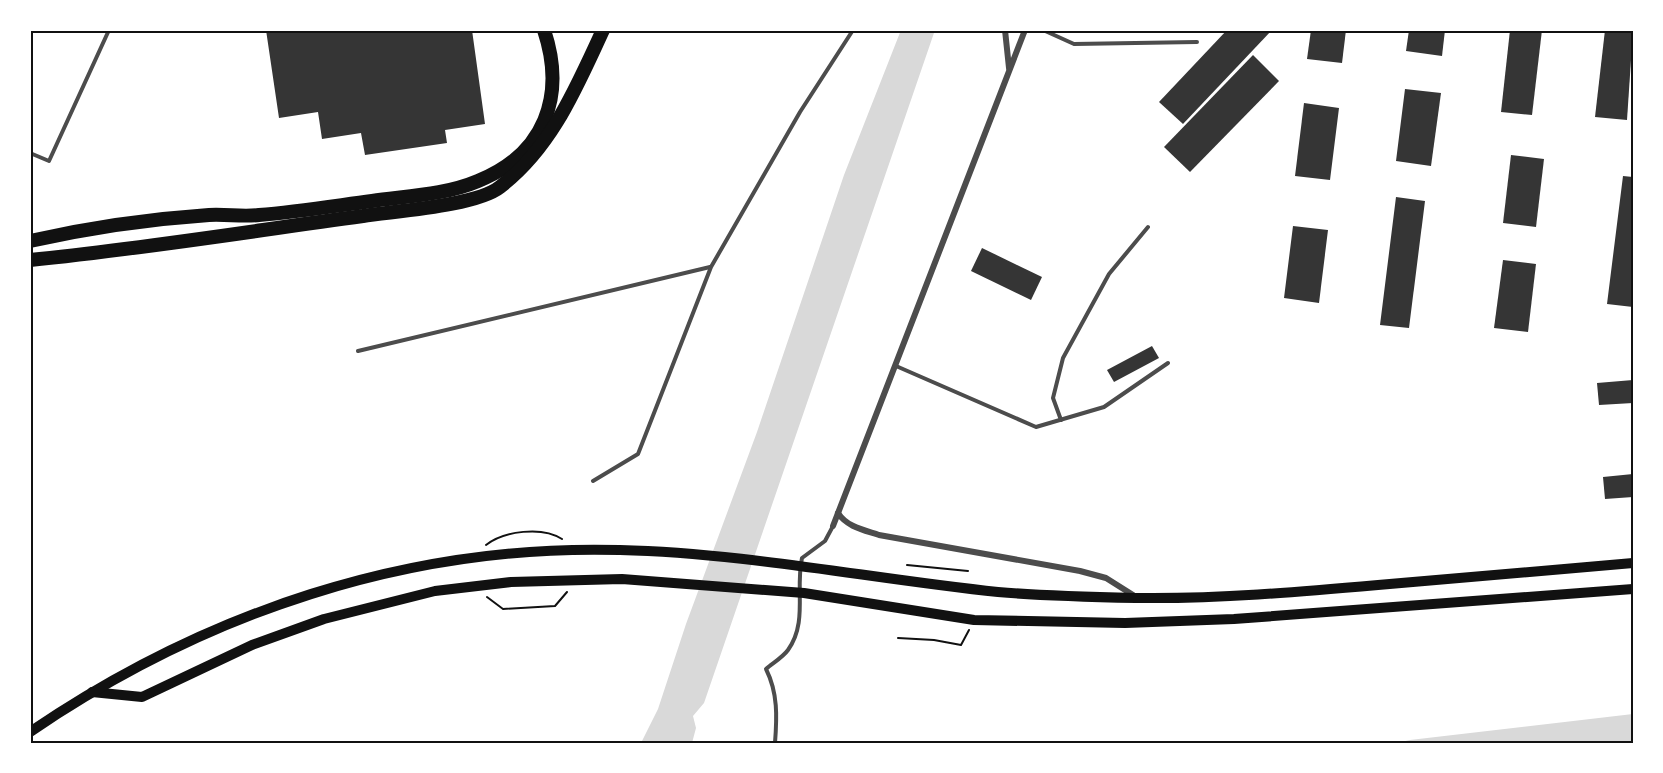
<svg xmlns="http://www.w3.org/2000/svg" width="1663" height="773" font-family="'DejaVu Sans',sans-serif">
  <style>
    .water { fill: #d9d9d9 }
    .building { fill: #353535 }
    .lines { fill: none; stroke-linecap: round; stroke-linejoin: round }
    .path { stroke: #111; stroke-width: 2 }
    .service { stroke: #4c4c4c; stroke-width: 4 }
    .minor { stroke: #4c4c4c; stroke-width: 6 }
    .secondary { stroke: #111; stroke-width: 10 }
    .motorway { stroke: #111; stroke-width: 14 }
    .neatline { fill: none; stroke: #111; stroke-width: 2 }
  </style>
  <rect width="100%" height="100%" fill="#fff"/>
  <g class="water">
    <path d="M901,30H935L704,703L693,716L696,728L692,743H641L658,709L686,624L757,432L844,175Z"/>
    <path d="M1633,714V743H1396L1410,740Z"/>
  </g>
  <g class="building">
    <path d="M266,30H472L485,124L445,130L447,143L365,155L361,133L322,139L318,112L279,118Z"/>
    <path d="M1227,30H1272L1183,124L1159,102Z"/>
    <path d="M1311,30H1346L1342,63L1307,59Z"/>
    <path d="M1409,30H1445L1442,56L1406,51Z"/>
    <path d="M1510,30H1542L1532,115L1501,112Z"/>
    <path d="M1605,30H1633L1627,120L1595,117Z"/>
    <path d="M1253,55L1279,81L1190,172L1164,147Z"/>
    <path d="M1405,89L1441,93L1431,166L1396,161Z"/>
    <path d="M1304,103L1339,108L1330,180L1295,176Z"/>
    <path d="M1511,155L1544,159L1536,227L1503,223Z"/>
    <path d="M1623,176L1633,177V307L1607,304Z"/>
    <path d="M1396,197L1425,201L1409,328L1380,325Z"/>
    <path d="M1293,226L1328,230L1319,303L1284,298Z"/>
    <path d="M982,248L1042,277L1031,300L971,271Z"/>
    <path d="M1503,260L1536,264L1528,332L1494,328Z"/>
    <path d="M1152,346L1159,358L1114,382L1107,370Z"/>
    <path d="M1633,380V403L1599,405L1597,383Z"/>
    <path d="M1633,474V497L1605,499L1603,477Z"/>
  </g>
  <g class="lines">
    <g class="path">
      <path d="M486,545C504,531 542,526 562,539"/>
      <path d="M907,565L968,571"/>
      <path d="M487,597L503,609L555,606L567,592"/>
      <path d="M898,638L934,640L961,645L969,630"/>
    </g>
    <g class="service">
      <path d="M1043,30L1074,44L1197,42"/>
      <path d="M30,153L49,161L109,30"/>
      <path d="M358,351L710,267"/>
      <path d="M896,366L1036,427L1104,407L1168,363"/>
      <path d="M1061,420L1053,398L1063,358L1109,274L1148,227"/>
      <path d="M593,481L638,454L711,267L800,112L853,30"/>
      <path d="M775,743C777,717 778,693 766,669C773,663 783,657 788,650C808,622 795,589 802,558L825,541L833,526"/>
    </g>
    <g class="minor">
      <path d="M1005,30L1009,68"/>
      <path d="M838,513C847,527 864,530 879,535L1080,571L1106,578L1133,595"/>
      <path d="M833,526L1025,30"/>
    </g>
    <g class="secondary">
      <path d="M92,692L142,697L252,645L324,619L435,591L511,582L622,579L804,593L974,620L1125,623L1234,619L1633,589"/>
      <path d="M30,732C205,613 407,544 620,550C747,553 872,579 998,592C1044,596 1092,597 1138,598C1218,599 1298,592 1378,585C1463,578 1548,571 1633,563"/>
    </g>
    <g class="motorway">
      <path d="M30,241C88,228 150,219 209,215C226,214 243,217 259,215C297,212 334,206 372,201C407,196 445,195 478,181C545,154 566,96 544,30"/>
      <path d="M30,260C141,249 252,231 363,216C394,211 476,206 500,187C552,147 576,88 603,30"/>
    </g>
  </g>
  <rect width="1663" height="773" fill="none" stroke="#ffffff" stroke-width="63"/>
  <rect x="32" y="32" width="1600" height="710" class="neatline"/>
</svg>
